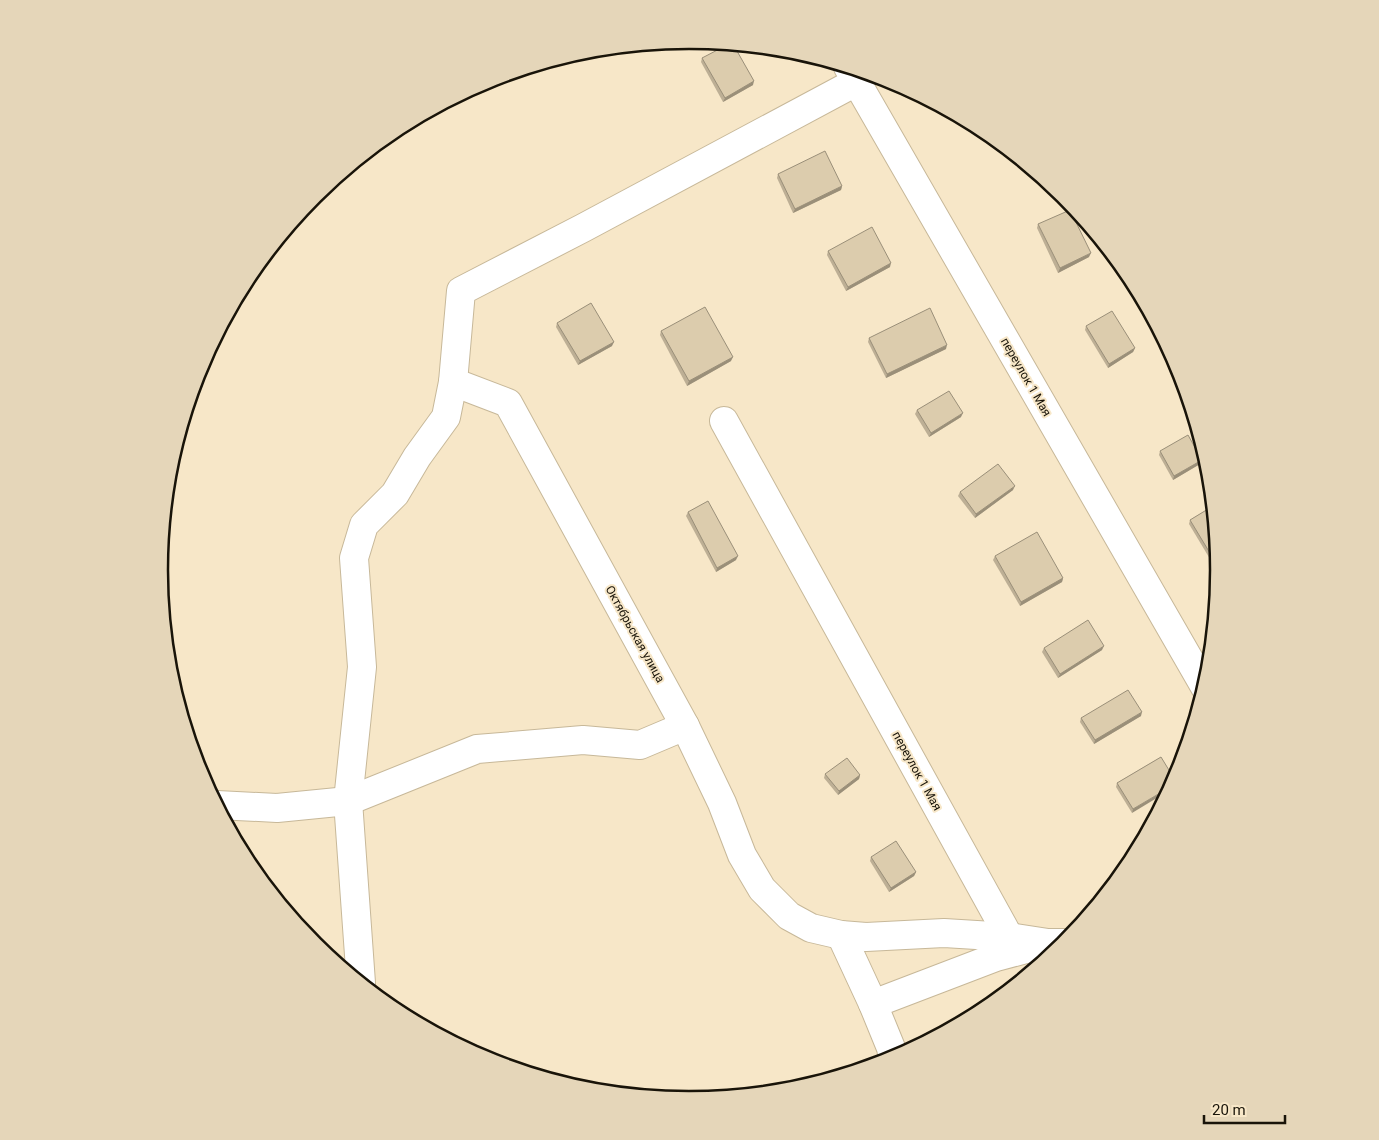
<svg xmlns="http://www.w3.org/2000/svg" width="1379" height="1140" font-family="Roboto,sans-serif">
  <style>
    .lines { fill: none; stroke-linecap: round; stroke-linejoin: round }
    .minor-casing { stroke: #c7b899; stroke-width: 30 }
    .minor { stroke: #fff; stroke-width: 28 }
    .wall { fill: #bdaf95 }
    .shaded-wall { fill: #9a8f79 }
    .building { fill: #dcccad; stroke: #9a8f79 }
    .labels { text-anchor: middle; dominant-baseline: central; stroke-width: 4; stroke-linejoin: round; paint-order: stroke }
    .street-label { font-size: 12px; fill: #191409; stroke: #f7e7c8 }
    .rim { fill: none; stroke: #191409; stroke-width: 2.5 }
  </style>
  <rect width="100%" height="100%" fill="#f7e7c8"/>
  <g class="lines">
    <defs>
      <g id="minor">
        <path d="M848,67L1205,687"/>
        <path d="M453,382L508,403L685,726L722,803L742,855L762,889L789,916L811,928L841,935L866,937L944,933L1009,937L1048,943H1066"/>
        <path d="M724,421L1009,937"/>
        <path d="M217,805L277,808L348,801L477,749L583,740L640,745L685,726"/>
        <path d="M841,935L873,1004L891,1048L893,1059"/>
        <path d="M361,983L348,801L362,667L354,558L364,525L395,494L417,457L446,417L453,382L461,291L583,228L856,82"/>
        <path d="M873,1004L996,957L1037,946"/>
      </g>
    </defs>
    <use href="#minor" class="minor-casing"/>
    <use href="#minor" class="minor"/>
  </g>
  <g class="wall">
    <path d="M702,58L753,85L723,102L701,62Z"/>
    <path d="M778,174L842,186L841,190L793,213L777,178Z"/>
    <path d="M1038,224L1089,257L1058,273L1037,228Z"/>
    <path d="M828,251L890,267L846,291L827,255Z"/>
    <path d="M557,323L612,346L578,365L556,327Z"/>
    <path d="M1086,326L1135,348L1133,352L1108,368L1085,330Z"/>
    <path d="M661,331L731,361L687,386L660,335Z"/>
    <path d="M869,338L946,349L886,378L868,342Z"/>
    <path d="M1170,353L1179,367L1186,388L1169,357Z"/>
    <path d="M917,410L961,417L929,437L915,414Z"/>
    <path d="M1160,451L1200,464L1173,480L1159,455Z"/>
    <path d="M1013,490L975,518L958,496L960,492Z"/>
    <path d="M1213,506L1220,570L1219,574L1189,524L1190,520Z"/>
    <path d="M688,512L736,560L716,572L686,516Z"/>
    <path d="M995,556L1063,578L1062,582L1020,606L993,560Z"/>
    <path d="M1044,648L1102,650L1058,678L1042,652Z"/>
    <path d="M1141,716L1094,744L1080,722L1081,718Z"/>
    <path d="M1161,757L1132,813L1116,787L1117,783Z"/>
    <path d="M825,774L860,775L859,779L838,795L824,778Z"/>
    <path d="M871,857L916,872L914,876L889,892L870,861Z"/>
  </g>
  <g class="shaded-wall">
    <path d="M754,81L753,85L723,102L725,98Z"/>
    <path d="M842,186L841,190L793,213L795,209Z"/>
    <path d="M1091,253L1089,257L1058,273L1060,268Z"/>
    <path d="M891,263L890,267L846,291L848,287Z"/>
    <path d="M614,342L612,346L578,365L580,361Z"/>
    <path d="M947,345L946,349L886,378L887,374Z"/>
    <path d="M1135,348L1133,352L1108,368L1109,364Z"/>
    <path d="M733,357L731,361L687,386L689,381Z"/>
    <path d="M963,413L961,417L929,437L931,433Z"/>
    <path d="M1202,460L1200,464L1173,480L1174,476Z"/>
    <path d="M1015,486L1013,490L975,518L976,514Z"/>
    <path d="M738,556L736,560L716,572L717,568Z"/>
    <path d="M1063,578L1062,582L1020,606L1021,602Z"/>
    <path d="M1104,646L1102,650L1058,678L1060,674Z"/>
    <path d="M1142,712L1141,716L1094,744L1095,740Z"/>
    <path d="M860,775L859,779L838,795L839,791Z"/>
    <path d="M1172,786L1170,790L1132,813L1133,809Z"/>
    <path d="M916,872L914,876L889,892L891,888Z"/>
  </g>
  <g class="building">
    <path d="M729,44H733L754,81L725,98L702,58Z"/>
    <path d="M825,151L842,186L795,209L778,174Z"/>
    <path d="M1070,210L1091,253L1060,268L1038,224Z"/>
    <path d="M872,227L891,263L848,287L828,251Z"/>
    <path d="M591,303L614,342L580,361L557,323Z"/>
    <path d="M705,307L733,357L689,381L661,331Z"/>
    <path d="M930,308L947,345L887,374L869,338Z"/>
    <path d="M1112,311L1135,348L1109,364L1086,326Z"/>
    <path d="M1171,352L1179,367L1181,373L1170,353Z"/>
    <path d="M949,391L963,413L931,433L917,410Z"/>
    <path d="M1188,435L1202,460L1174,476L1160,451Z"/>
    <path d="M998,464L1015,486L976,514L960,492Z"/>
    <path d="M708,501L738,556L717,568L688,512Z"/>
    <path d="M1213,506L1219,568L1190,520Z"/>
    <path d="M1037,532L1063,578L1021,602L995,556Z"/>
    <path d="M1088,620L1104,646L1060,674L1044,648Z"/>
    <path d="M1128,690L1142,712L1095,740L1081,718Z"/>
    <path d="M1161,757L1175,780L1172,786L1133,809L1117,783Z"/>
    <path d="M847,758L860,775L839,791L825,774Z"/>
    <path d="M896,841L916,872L891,888L871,857Z"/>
  </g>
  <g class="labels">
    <g class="street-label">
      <text transform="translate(1026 377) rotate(60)">переулок 1 Мая</text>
      <text transform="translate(635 634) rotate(61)">Октябрьская улица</text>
      <text transform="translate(917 771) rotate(61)">переулок 1 Мая</text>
    </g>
  </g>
  <path d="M0 0H1379V1140H0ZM168 570a521 521 0 1 1 1042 0a521 521 0 1 1-1042 0Z" fill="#e5d6b9" fill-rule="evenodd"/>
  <path class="rim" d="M168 570a521 521 0 1 1 1042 0a521 521 0 1 1-1042 0Z"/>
  <path d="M1204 1115v8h81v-8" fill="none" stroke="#191409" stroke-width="2.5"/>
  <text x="1212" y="1115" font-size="15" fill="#191409" stroke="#f7e7c8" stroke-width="4" paint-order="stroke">20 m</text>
</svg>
